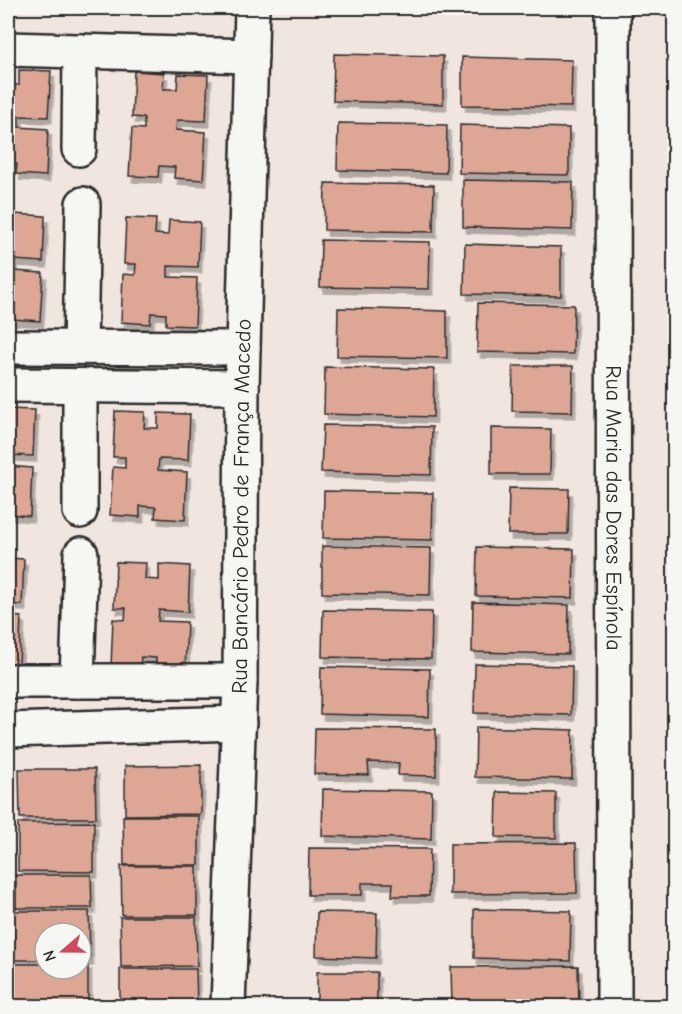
<svg xmlns="http://www.w3.org/2000/svg" width="682" height="1014" font-family="'Comic Neue',sans-serif">
  <style>
    .building { fill: #dea795; stroke: #2b2b2b; stroke-width: 1.5; filter: url(#shadow) }
    .lines { fill: none; stroke-linecap: round; stroke-linejoin: round }
    .minor-casing { stroke: #2b2b2b; stroke-width: 38 }
    .minor { stroke: #f6f6f2; stroke-width: 33 }
    .labels { text-anchor: middle; dominant-baseline: central; stroke-width: 5; stroke-linejoin: round; paint-order: stroke }
    .street-label { font-size: 22px; fill: #2b2b2b; stroke: #f6f6f2 }
  </style>
  <defs>
    <filter id="shadow"><feDropShadow dx="3.5" dy="6" stdDeviation="0" flood-color="#0004"/></filter>
  </defs>
  <rect width="100%" height="100%" fill="#f1e6df"/>
  <filter id="ink" filterUnits="userSpaceOnUse"><feTurbulence type="fractalNoise" baseFrequency=".0167" numOctaves="2"/><feDisplacementMap in="SourceGraphic" scale="12" xChannelSelector="R" yChannelSelector="G"/><feConvolveMatrix kernelMatrix="1 2 1 2 8 2 1 2 1" color-interpolation-filters="sRGB"/></filter>
  <g filter="url(#ink)">
    <g class="building">
      <path d="M334,54L443,56V104L333,101Z"/>
      <path d="M462,57L572,60L571,107L462,105Z"/>
      <rect x="672" y="62" width="2" height="49"/>
      <path d="M19,70L51,71L48,117L19,116V127L48,129L46,176L16,174L17,164L8,163V85H19Z"/>
      <path d="M134,71L164,73L163,89H177L178,74L208,75L206,121L177,120L176,130L206,132L203,180L174,178L175,167L159,166L158,177L129,176L132,128L144,129V118L132,117Z"/>
      <path d="M669,119H674V168H670Z"/>
      <path d="M338,123L447,125L446,173L337,170Z"/>
      <path d="M460,125L569,128V175L459,173Z"/>
      <rect x="671" y="177" width="3" height="49"/>
      <path d="M463,180L573,182L572,230L463,227Z"/>
      <path d="M325,183L434,185L433,232L324,230Z"/>
      <path d="M14,214L45,216L43,262L14,260V271L43,273L40,321L11,319L12,308H8V229L13,230Z"/>
      <path d="M126,218L156,219L155,234L168,235L169,220L200,222L198,267L168,266V277L197,278L195,326L166,325V314L151,313L150,324L121,322L123,274L135,275L136,264H124Z"/>
      <path d="M321,240L430,242L429,289L320,287Z"/>
      <rect x="671" y="240" width="3" height="50"/>
      <path d="M465,244L561,247V296L464,294Z"/>
      <path d="M669,302H674V351H670Z"/>
      <path d="M478,303L574,305L573,354L477,352Z"/>
      <path d="M338,308L447,311V358L337,356Z"/>
      <path d="M513,366H573L572,412L512,411Z"/>
      <path d="M325,367L434,369L433,417L324,414Z"/>
      <path d="M8,409L35,410L33,456L8,455Z"/>
      <path d="M115,411L145,412L144,428H158V413L190,414L188,460L159,459L158,470L187,472L185,520L155,518L156,507L140,506V517L110,515L113,467L125,468V457H113Z"/>
      <path d="M323,425L432,427L431,475L321,472Z"/>
      <path d="M491,428L551,429L550,474H491Z"/>
      <path d="M8,466L32,468L30,516L8,514Z"/>
      <path d="M509,488L569,489L568,534H508Z"/>
      <path d="M324,491L433,493L432,540L323,538Z"/>
      <path d="M322,546L431,548L430,595L322,593Z"/>
      <path d="M477,547L574,549L573,598L476,596Z"/>
      <path d="M8,558L24,559L22,605L8,604Z"/>
      <path d="M116,562L146,563L145,579L159,580V564L190,566L188,612L159,610L158,621L187,622L185,670L156,669V658L141,657L140,668L111,666L113,619L125,620L126,608H114Z"/>
      <path d="M473,602L569,605L568,654L472,652Z"/>
      <path d="M323,610L432,612L431,659L322,657Z"/>
      <path d="M8,616L21,617L19,664L8,663Z"/>
      <path d="M475,664L572,666L571,715L474,713Z"/>
      <path d="M321,667L430,669L429,717L320,714Z"/>
      <path d="M476,727L573,730L572,779L475,777Z"/>
      <path d="M315,728L436,729V776L398,775L399,763L368,762L369,775L314,774Z"/>
      <path d="M201,765V814L125,815V766Z"/>
      <path d="M19,769H95L96,818H20Z"/>
      <path d="M323,789L432,791L431,839L322,836Z"/>
      <path d="M497,792L556,793V838L496,837Z"/>
      <path d="M123,816H199V865H124Z"/>
      <path d="M94,822V872L18,871V823Z"/>
      <path d="M576,843L577,893L450,894V844Z"/>
      <path d="M309,848L430,849L429,896H392L393,883H362V895H308Z"/>
      <path d="M121,866H197V915H122Z"/>
      <path d="M16,875H91L92,908H16Z"/>
      <path d="M474,909L571,911L570,961L474,958Z"/>
      <path d="M13,911H89L90,960H81V933H45V960H14Z"/>
      <path d="M317,912L377,913L376,958L316,956Z"/>
      <path d="M120,917H196L197,966L121,967Z"/>
      <path d="M12,964H45V969H81V964H88V1006H12Z"/>
      <path d="M578,966L579,1006H452L451,967Z"/>
      <path d="M120,969H196L197,1006H120Z"/>
      <rect x="317" y="972" width="60" height="34"/>
    </g>
    <g class="lines">
      <defs>
        <g id="minor">
          <path id="s1" d="M613,8L614,1006"/>
          <path d="M8,49L251,56"/>
          <path d="M79,149L80,51"/>
          <path d="M8,347L243,348"/>
          <path d="M80,347L83,204"/>
          <path d="M8,385L242,387"/>
          <path d="M80,511V386"/>
          <path d="M8,681H240"/>
          <path d="M77,681L81,554"/>
          <path d="M8,730L239,723"/>
          <path id="s2" d="M228,1006L240,681L242,387L252,8"/>
        </g>
      </defs>
      <use href="#minor" class="minor-casing"/>
      <use href="#minor" class="minor"/>
    </g>
  </g>
  <g class="labels">
    <g class="street-label">
      <text stroke="none"><textPath href="#s2" startOffset="500">Rua Bancário Pedro de França Macedo</textPath></text>
      <text stroke="none"><textPath href="#s1" startOffset="500">Rua Maria das Dores Espínola</textPath></text>
    </g>
  </g>
  <rect width="682" height="1014" fill="none" stroke="#f6f6f2" stroke-width="30"/>
  <rect x="15" y="15" width="652" height="984" fill="none" stroke="#2b2b2b" stroke-width="2" filter="url(#ink)"/>
  <g transform="translate(63 951) rotate(250)"><circle r="28" fill="#f6f6f2" stroke="#a5a5a2" stroke-width="1.5"/>
  <path d="M0-4.5L10 22L0 15L-10 22Z" fill="#d1495b"/>
  <text y="-9" font-size="16" font-weight="bold" text-anchor="middle" fill="#2b2b2b">N</text>
  </g>
</svg>
